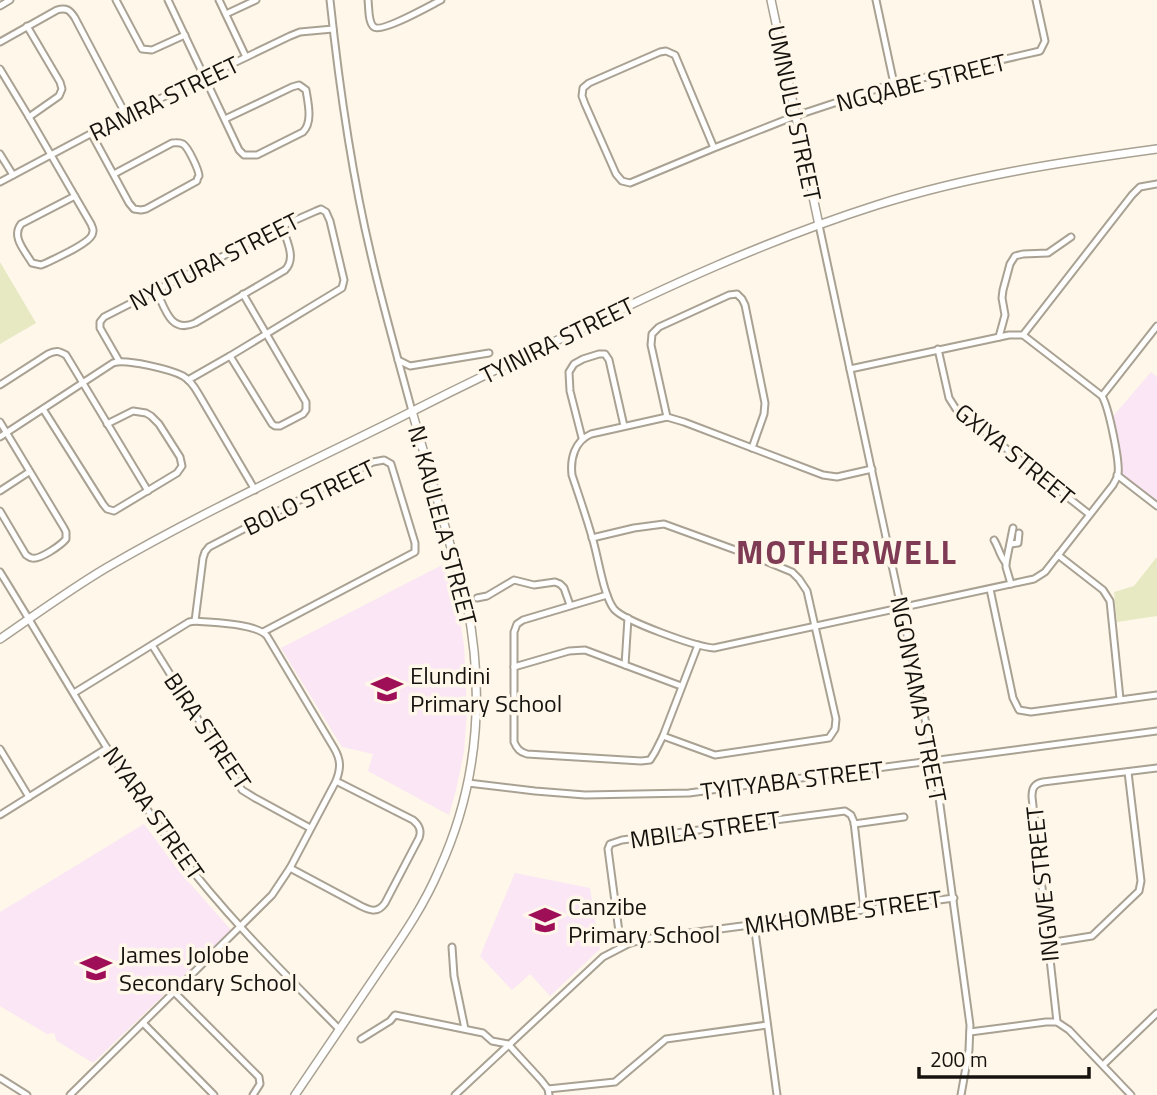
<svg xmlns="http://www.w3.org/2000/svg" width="1157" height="1095" font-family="'Titillium Web',sans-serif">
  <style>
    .education { fill: #fbe6f5 }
    .green { fill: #e6e9c2 }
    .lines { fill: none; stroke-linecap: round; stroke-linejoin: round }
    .street-casing { stroke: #a9a192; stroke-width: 9 }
    .secondary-casing { stroke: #a9a192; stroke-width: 10 }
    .street { stroke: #fff; stroke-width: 5 }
    .secondary { stroke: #fff; stroke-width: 7 }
    .labels { text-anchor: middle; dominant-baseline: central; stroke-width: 7; stroke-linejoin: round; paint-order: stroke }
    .street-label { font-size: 24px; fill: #16130e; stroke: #fef7ea }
    .poi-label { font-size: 24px; fill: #16130e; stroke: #fef7ea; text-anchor: start }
    .district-label { font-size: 32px; font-weight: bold; letter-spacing: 2px; fill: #7f3a54; stroke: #fef7ea }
  </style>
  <rect width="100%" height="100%" fill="#fef7ea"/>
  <g class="education">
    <path d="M1151,372L1157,377V506L1117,475L1110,420Z"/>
    <path d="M446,563L457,605L464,645L467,711L464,752L456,790L449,815L368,771L373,754L342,747L281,648Z"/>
    <path d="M144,824L178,870L231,930L93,1063L57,1041L54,1033L47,1034L0,1006V912Z"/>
    <path d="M515,873L590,888L600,949L550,996L530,974L512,990L480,956Z"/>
  </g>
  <g class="green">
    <path d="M0,262L36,323L0,344Z"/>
    <path d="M1157,557V616L1117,622L1114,592L1134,586Z"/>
  </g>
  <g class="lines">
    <defs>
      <g id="street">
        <path d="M116,0L142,49L152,50L185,35"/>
        <path d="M168,0L239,150L244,155H257L303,132C313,122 308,103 306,90L299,85L292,87L225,119"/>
        <path d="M219,0L246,57"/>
        <path d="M330,0C339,85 351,171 371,255C383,307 398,359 412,411"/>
        <path d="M368,0C369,7 368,23 374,27C382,33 431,5 441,0"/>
        <path d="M876,0L894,84"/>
        <path d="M0,6L10,0"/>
        <path d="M226,14L256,0"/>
        <path d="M27,26L60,82L62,89L59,96L29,117"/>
        <path d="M0,42L57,10C66,7 70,10 75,18L126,115"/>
        <path d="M0,69L29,117L91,224C93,229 94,230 92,235C88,244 56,258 46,263L41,265L32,263C25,251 11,237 21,224L75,196"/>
        <path d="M91,133L129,203L134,209L141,210L146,209L197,181C197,179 198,177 199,176C199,170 188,147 183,144C179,142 176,143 172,143L114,174"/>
        <path d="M714,148L675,55L666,51L660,52L589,83L583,88L582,96L585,104L616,174L622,181L630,183L714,148L795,116L883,87L1040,51L1045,41L1036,0"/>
        <path d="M0,154L13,175"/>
        <path d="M0,182L126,115L290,36L300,32L333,29"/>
        <path d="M819,225L934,761L970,1025L969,1050L961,1095"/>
        <path d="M156,290C165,308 170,334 195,323L285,270C297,258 286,240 282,226"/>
        <path d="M1023,335L1132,195L1140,187L1157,184"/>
        <path d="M999,337L1005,315L1002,298L1003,290L1010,264L1015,256L1023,254L1048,253L1071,237"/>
        <path d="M938,349L949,398L956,409L1089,514"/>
        <path d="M230,356L272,424L275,426H280L303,414L306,410V402L243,294"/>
        <path d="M398,360L410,366L489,353"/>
        <path d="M119,361L100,328V322L104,317L282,226L316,211L321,209L326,212L330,221L344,280L342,288L230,356L188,380"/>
        <path d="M850,369L1009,335H1023L1102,396C1109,408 1120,462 1118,474C1117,479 1115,481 1113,485L1045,572L1034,579L714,648C696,647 624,621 614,609C603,595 598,555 592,537C586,516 579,496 572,475C570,458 575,441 591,434L667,417L684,422L823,475L837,477L872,469"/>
        <path d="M0,385L48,354C56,350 59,351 66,355L148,491"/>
        <path d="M1102,396L1157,326"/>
        <path d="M43,409L103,504L107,509L114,511L177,473L182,466L180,457L159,424L151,416L146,413L133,411L107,424"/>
        <path d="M667,417L651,345L652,334L659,327L729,295L737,294L742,299L745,305L765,403L764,414L752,448"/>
        <path d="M0,422L64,528L66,532V539C61,545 40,560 32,558C30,558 28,556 26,555L0,511"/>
        <path d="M0,437L113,363C125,358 172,370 183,376C190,380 194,386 198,393L255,490"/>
        <path d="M582,438L570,391L569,372L574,364L583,359L599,354H605L609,360L624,426"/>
        <path d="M1117,475L1157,506"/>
        <path d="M0,491L29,472"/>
        <path d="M592,538L634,528L664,524L763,560L792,572L799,579L807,591L836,719L835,729L829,738L715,755L663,736"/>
        <path d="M994,540C999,548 1000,557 1006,563V567L1011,584"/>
        <path d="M1011,544L1018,543L1019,533"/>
        <path d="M1058,555L1103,590L1110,601L1120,699"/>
        <path d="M1006,563L1013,528"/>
        <path d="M0,572C58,665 111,763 177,851C226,916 283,972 339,1029"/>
        <path d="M990,589L1013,698L1019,710L1031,712L1157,695"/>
        <path d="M607,595L523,620L517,624L514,632V742C517,749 520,752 527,754L641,761L650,760L655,752L663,736L698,645"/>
        <path d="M477,598L487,596L514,580L534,585L555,582L560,584L564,588L570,605"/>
        <path d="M195,621L203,558L205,552L209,547L373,462L384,460L391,464L415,543V552L263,632"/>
        <path d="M152,645L242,790L255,798L310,828"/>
        <path d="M625,665L628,618"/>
        <path d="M514,667L569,651L585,650L681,686"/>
        <path d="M0,749L29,797"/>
        <path d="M468,783L535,791L585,795L689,793L1157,731"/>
        <path d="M0,815L107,748"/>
        <path d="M854,824L904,817"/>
        <path d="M290,868L361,906C371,911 378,913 385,903L419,838C422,830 419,825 413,820L336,781"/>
        <path d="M754,924L777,1095"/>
        <path d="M1048,943L1092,936L1139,891L1141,881L1128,772"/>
        <path d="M452,947L454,976L465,1029"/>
        <path d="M621,947L608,849L610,844L622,840L845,811L851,815L854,822L864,910"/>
        <path d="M174,992L259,1077L260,1084L253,1095"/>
        <path d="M1057,1022L1032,797C1032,788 1034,784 1043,782L1157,768"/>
        <path d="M143,1023L214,1095"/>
        <path d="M970,1032L1046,1022H1057L1069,1030L1131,1095"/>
        <path d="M361,1039L390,1021L395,1015L483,1033L492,1041L508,1044L541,1080L548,1089L549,1095"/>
        <path d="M1103,1065L1157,1013"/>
        <path d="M0,1078L27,1095"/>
        <path d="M548,1089L615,1082L666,1039L767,1025"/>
        <path d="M70,1095L272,895L290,868L336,781C341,768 341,760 334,748L267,636C256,623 212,623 195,621L189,622L74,693"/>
        <path d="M455,1095L603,957L628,944L644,939L954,898"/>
      </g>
      <g id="secondary">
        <path d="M771,0L819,225"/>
        <path d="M0,639C35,615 69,590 106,568C197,515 294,470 389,423C446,394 503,366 560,339C663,288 767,240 877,205C968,176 1062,162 1157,149"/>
        <path d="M295,1095C325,1051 355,1007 385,962C405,933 425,903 439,870C478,785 485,696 467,604L412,411"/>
      </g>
    </defs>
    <use href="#street" class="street-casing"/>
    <use href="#secondary" class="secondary-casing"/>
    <use href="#street" class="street"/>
    <use href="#secondary" class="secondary"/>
  </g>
  <defs>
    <symbol id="school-bare" viewBox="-9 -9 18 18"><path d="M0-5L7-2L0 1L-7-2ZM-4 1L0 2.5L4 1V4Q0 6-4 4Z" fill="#9f0f58" stroke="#fef7ea" stroke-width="2.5" paint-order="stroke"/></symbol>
  </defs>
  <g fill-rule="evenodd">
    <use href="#school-bare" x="365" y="667" width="44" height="44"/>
    <use href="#school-bare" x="523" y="898" width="44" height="44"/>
    <use href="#school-bare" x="74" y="946" width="44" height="44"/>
  </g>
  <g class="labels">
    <g class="street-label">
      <text transform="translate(921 82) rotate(-14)">NGQABE STREET</text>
      <text transform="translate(164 98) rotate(-26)">RAMRA STREET</text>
      <text transform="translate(795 113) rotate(78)">UMNULU STREET</text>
      <text transform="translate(214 261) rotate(-27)">NYUTURA STREET</text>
      <text transform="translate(557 340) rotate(-26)">TYINIRA STREET</text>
      <text transform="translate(1015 454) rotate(39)">GXIYA STREET</text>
      <text transform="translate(309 497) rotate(-26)">BOLO STREET</text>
      <text transform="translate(443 525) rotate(75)">N. KAULELA STREET</text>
      <text transform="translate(919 699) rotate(79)">NGONYAMA STREET</text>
      <text transform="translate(208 731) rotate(56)">BIRA STREET</text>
      <text transform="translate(792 780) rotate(-7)">TYITYABA STREET</text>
      <text transform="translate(154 813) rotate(55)">NYARA STREET</text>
      <text transform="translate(705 829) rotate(-8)">MBILA STREET</text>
      <text transform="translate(1042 884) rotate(-96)">INGWE STREET</text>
      <text transform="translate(843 912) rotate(-8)">MKHOMBE STREET</text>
    </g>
    <g class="poi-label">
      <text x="410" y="675">Elundini<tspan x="410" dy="28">Primary School</tspan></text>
      <text x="568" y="906">Canzibe<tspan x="568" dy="28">Primary School</tspan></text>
      <text x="119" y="954">James Jolobe<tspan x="119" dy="28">Secondary School</tspan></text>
    </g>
    <g class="district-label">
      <text x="847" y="552">MOTHERWELL</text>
    </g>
  </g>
  <path d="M919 1067v10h170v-10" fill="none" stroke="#16130e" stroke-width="3.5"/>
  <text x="930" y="1067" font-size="21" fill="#16130e" stroke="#fef7ea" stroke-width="5" paint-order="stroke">200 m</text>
</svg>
